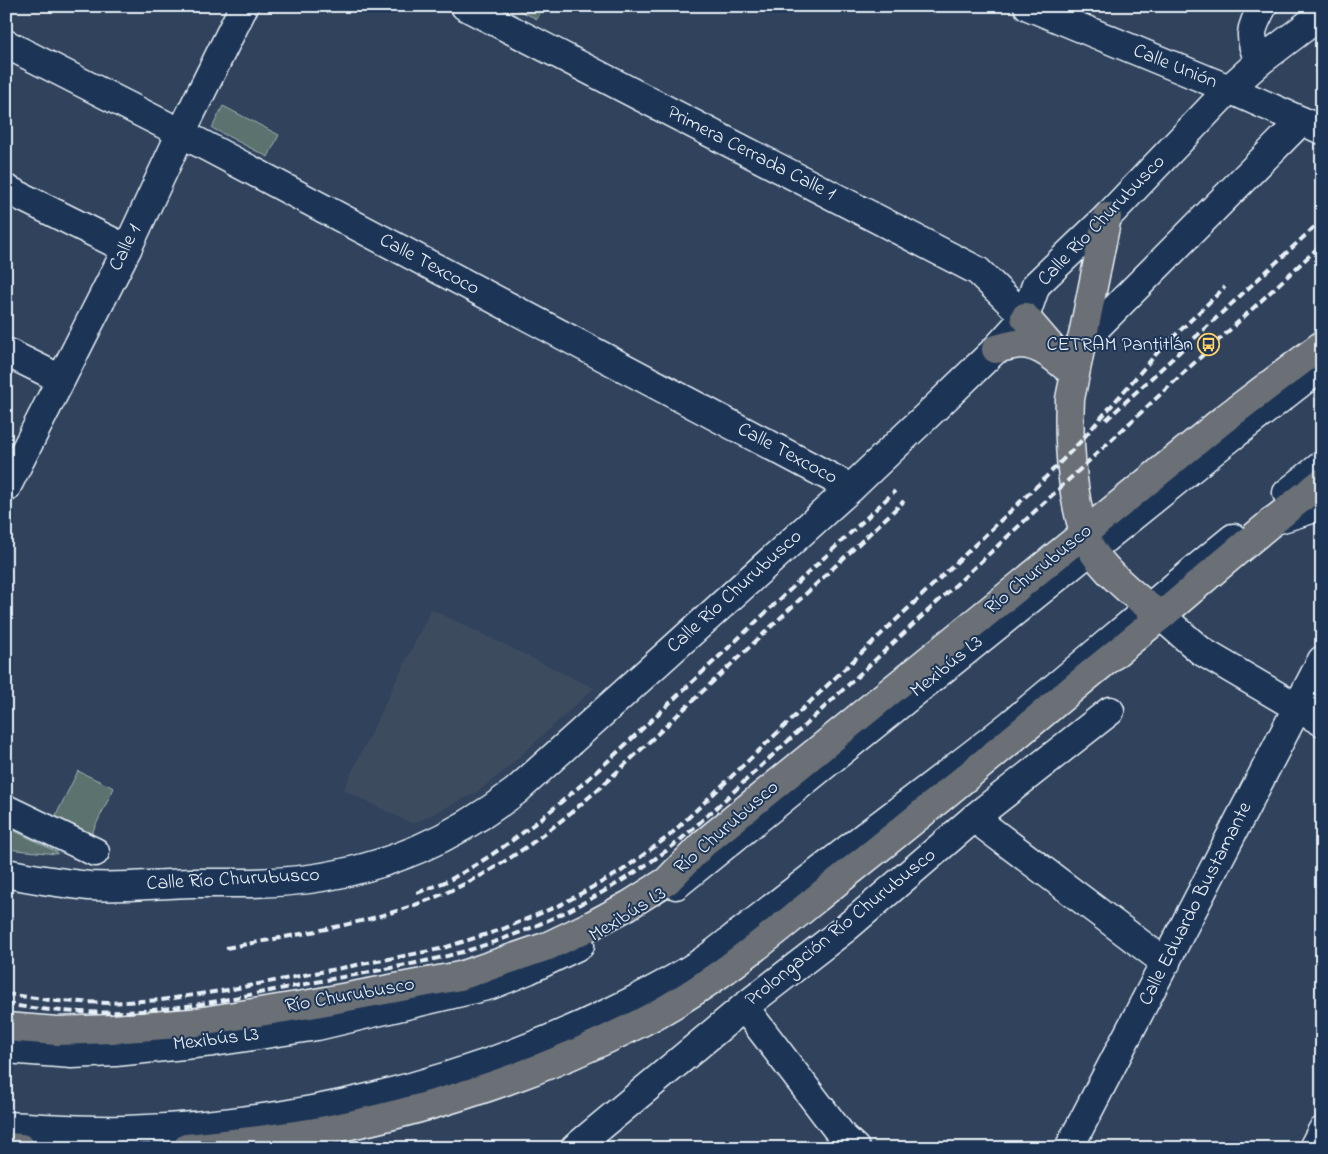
<svg xmlns="http://www.w3.org/2000/svg" width="1328" height="1154" font-family="'Indie Flower',sans-serif">
  <style>
    .built { fill: #3d4b5f }
    .green { fill: #5b726e; stroke: #a2b2b3 }
    .lines { fill: none; stroke-linecap: round; stroke-linejoin: round }
    .minor-casing { stroke: #e8f1f8; stroke-width: 31 }
    .major-casing { stroke: #e8f1f8; stroke-width: 31 }
    .minor { stroke: #1d3557; stroke-width: 28 }
    .major { stroke: #6b6f75; stroke-width: 28 }
    .rail { stroke: #e8f1f8; stroke-width: 4; stroke-dasharray: 8 4; stroke-linecap: butt }
    .labels { text-anchor: middle; dominant-baseline: central; stroke-width: 4; stroke-linejoin: round; paint-order: stroke }
    .street-label { font-size: 20px; fill: #e8f1f8; stroke: #1d3557 }
    .poi-label { font-size: 20px; fill: #e8f1f8; stroke: #1d3557; text-anchor: end }
  </style>
  <rect width="100%" height="100%" fill="#30425c"/>
  <filter id="ink" filterUnits="userSpaceOnUse"><feTurbulence type="fractalNoise" baseFrequency=".02" numOctaves="2"/><feDisplacementMap in="SourceGraphic" scale="10" xChannelSelector="R" yChannelSelector="G"/><feConvolveMatrix kernelMatrix="1 2 1 2 8 2 1 2 1" color-interpolation-filters="sRGB"/></filter>
  <g filter="url(#ink)">
    <path class="built" d="M431,609L594,688L505,770L477,792L413,824L343,790Z"/>
    <g class="green">
      <path d="M517,6H545L537,19L516,9Z"/>
      <path d="M223,106L279,135L268,157L212,128Z"/>
      <path d="M78,771L114,788L90,837L54,819Z"/>
      <path d="M7,827L57,852V854L6,849Z"/>
    </g>
    <g class="lines">
      <defs>
        <g id="minor">
          <path d="M465,6L978,271L1025,317"/>
          <path d="M1028,6L1229,89L1322,130"/>
          <path d="M6,44L181,133L851,488"/>
          <path d="M1259,62C1249,35 1249,32 1263,6"/>
          <path d="M6,189L127,249"/>
          <path d="M1080,344L1301,121"/>
          <path d="M6,352L61,379"/>
          <path d="M6,488L127,249L181,133L244,6"/>
          <path d="M1287,493L1322,465"/>
          <path d="M1272,521L1322,506"/>
          <path d="M1161,616L1201,651L1322,722"/>
          <path d="M6,809L95,852"/>
          <path d="M974,818L1166,963"/>
          <path d="M6,873C34,879 61,883 89,886C121,888 159,884 191,883C230,883 270,884 309,879C388,868 453,839 516,791L851,488L936,407L996,349L1025,317L1036,285L1107,217L1229,89L1259,62L1322,14"/>
          <path d="M676,885L1216,449L1322,366"/>
          <path d="M744,1007L843,1137L855,1148"/>
          <path d="M6,1049L72,1054L115,1052L213,1042L317,1026L491,985L528,970L580,945"/>
          <path d="M6,1126C46,1128 86,1131 126,1130C294,1125 459,1085 610,1012C639,998 669,983 697,965C715,954 731,939 748,927C779,902 811,878 843,853C899,810 956,768 1011,724C1085,663 1158,599 1233,538"/>
          <path d="M575,1148L744,1007L846,928L974,818L1110,711"/>
          <path d="M1069,1148L1322,660"/>
          <path d="M1313,1148L1322,1131"/>
        </g>
        <g id="major">
          <path d="M1107,217L1070,399C1068,439 1072,515 1092,550C1107,574 1138,599 1161,616"/>
          <path d="M1025,317L1057,354"/>
          <path d="M996,349C1004,347 1011,345 1019,344C1040,343 1060,362 1074,374"/>
          <path d="M6,1027L57,1031L112,1029L191,1023L310,1004L460,976L548,946L592,925L629,905L667,881L703,844L1224,419L1322,345"/>
          <path d="M6,1147L21,1148"/>
          <path d="M187,1148C232,1143 277,1139 321,1131C431,1110 540,1074 640,1023C719,983 785,923 853,869C933,806 1010,741 1088,676C1112,656 1137,636 1161,616C1214,571 1266,525 1322,482"/>
        </g>
      </defs>
      <use href="#minor" class="minor-casing"/>
      <use href="#major" class="major-casing"/>
      <use href="#minor" class="minor"/>
      <use href="#major" class="major"/>
      <g class="rail">
        <path d="M1106,420L1322,220"/>
        <path d="M417,893C429,888 442,884 453,878C510,847 559,805 607,762L895,491"/>
        <path d="M226,948C304,933 379,923 452,890C544,848 613,775 685,708C758,639 831,570 904,501"/>
        <path d="M6,994L57,1001L107,1003L161,1000L227,990L440,949L503,929L560,905L620,872L669,836L1041,482L1080,442L1157,353L1225,287"/>
        <path d="M6,1004C57,1013 111,1015 162,1009C205,1005 247,995 290,987C340,977 392,969 443,957C526,937 606,896 674,845C689,833 703,819 717,807L1322,244"/>
      </g>
    </g>
  </g>
  <defs>
    <symbol id="bus-ring" viewBox="-11 -11 22 22"><circle r="9.5" fill="#1d3557" stroke="#ffd166" stroke-width="1.5"/><path d="M-5-6H5V4H4V6H2V4H-2V6H-4V4H-5ZM-3.5-4V0h7V-4ZM-3.5 1.2v1.5H-2V1.2ZM2 1.2v1.5H3.5V1.2Z" fill="#ffd166"/></symbol>
  </defs>
  <g fill-rule="evenodd">
    <use href="#bus-ring" x="1196" y="332" width="25" height="25"/>
  </g>
  <g class="labels">
    <g class="street-label">
      <text transform="translate(1175 67) rotate(22)">Calle Unión</text>
      <text transform="translate(751 154) rotate(27)">Primera Cerrada Calle 1</text>
      <text transform="translate(1102 221) rotate(-46)">Calle Río Churubusco</text>
      <text transform="translate(126 248) rotate(-64)">Calle 1</text>
      <text transform="translate(429 265) rotate(28)">Calle Texcoco</text>
      <text transform="translate(787 454) rotate(28)">Calle Texcoco</text>
      <text transform="translate(1039 570) rotate(-39)">Río Churubusco</text>
      <text transform="translate(735 592) rotate(-42)">Calle Río Churubusco</text>
      <text transform="translate(947 667) rotate(-39)">Mexibús L3</text>
      <text transform="translate(727 828) rotate(-41)">Río Churubusco</text>
      <text transform="translate(233 880) rotate(-3)">Calle Río Churubusco</text>
      <text transform="translate(1196 904) rotate(-63)">Calle Eduardo Bustamante</text>
      <text transform="translate(628 915) rotate(-32)">Mexibús L3</text>
      <text transform="translate(841 928) rotate(-39)">Prolongación Río Churubusco</text>
      <text transform="translate(350 996) rotate(-10)">Río Churubusco</text>
      <text transform="translate(216 1040) rotate(-7)">Mexibús L3</text>
    </g>
    <g class="poi-label">
      <text x="1193" y="345">CETRAM Pantitlán</text>
    </g>
  </g>
  <rect width="1328" height="1154" fill="none" stroke="#1d3557" stroke-width="25"/>
  <rect x="12" y="12" width="1303" height="1129" fill="none" stroke="#e8f1f8" stroke-width="2" filter="url(#ink)"/>
</svg>
